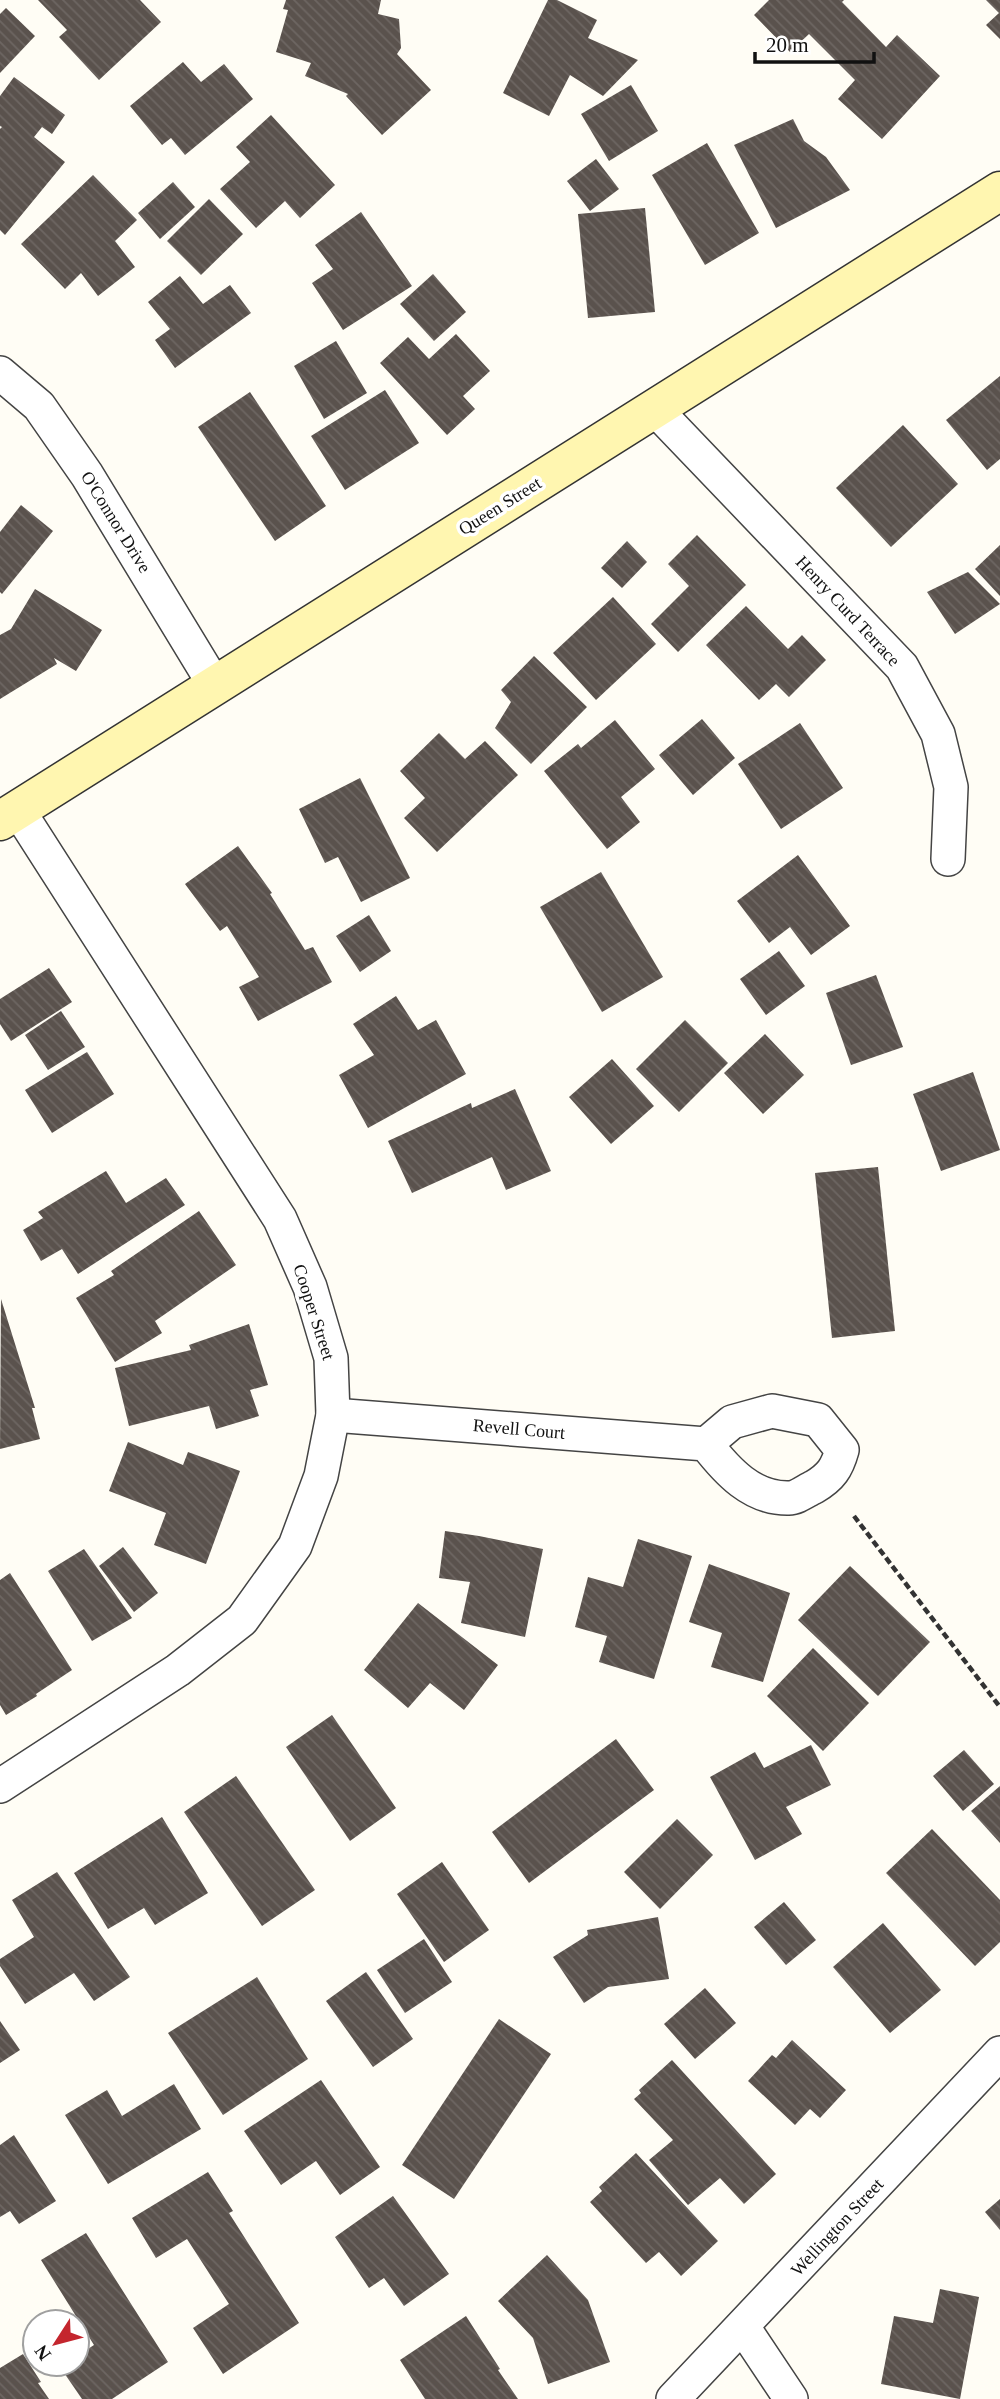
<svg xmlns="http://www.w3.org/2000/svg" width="1000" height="2399" font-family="'Times New Roman',serif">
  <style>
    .building { fill: url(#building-back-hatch) }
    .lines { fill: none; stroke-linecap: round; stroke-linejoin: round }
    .street-casing { stroke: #444; stroke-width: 36 }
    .secondary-casing { stroke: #333; stroke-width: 41 }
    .path { stroke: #333; stroke-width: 4.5; stroke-dasharray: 7 3.5; stroke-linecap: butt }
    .street { stroke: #fff; stroke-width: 33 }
    .secondary { stroke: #fff6b0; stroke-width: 38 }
    .labels { text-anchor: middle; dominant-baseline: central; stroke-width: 7; stroke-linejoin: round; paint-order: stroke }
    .street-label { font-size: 18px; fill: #111; stroke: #fff }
  </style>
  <defs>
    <pattern id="building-back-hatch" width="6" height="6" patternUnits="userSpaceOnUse" patternTransform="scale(1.75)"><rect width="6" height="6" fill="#5a524d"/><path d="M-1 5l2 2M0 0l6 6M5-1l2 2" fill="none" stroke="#6d6662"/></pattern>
  </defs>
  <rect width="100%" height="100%" fill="#fffdf5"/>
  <g class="building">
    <path d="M38,0H140L161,22L99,80L59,37L67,30Z"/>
    <path d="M286,0H381L378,14L399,19L401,48L397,54L431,90L382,135L346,96L348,94L305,76L311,63L276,52L288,10L283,9Z"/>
    <path d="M548,0H557L597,20L588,38L638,60L603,96L570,75L549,116L503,93Z"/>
    <path d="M769,0H844L842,2L886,47L897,35L940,76L882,139L838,99L855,80L809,34L790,52L754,15Z"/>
    <path d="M986,0H1000V39L986,25L999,13Z"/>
    <path d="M6,8L35,36L0,73V14Z"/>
    <path d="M183,62L201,82L224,64L253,99L185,155L171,138L162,145L130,106Z"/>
    <path d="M14,77L65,115L52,134L42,127L34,137L65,162L5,235L0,230V129L2,127L0,126V96Z"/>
    <path d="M631,85L658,131L609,161L581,114Z"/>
    <path d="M271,115L335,185L300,218L285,201L256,228L220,189L250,162L236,147Z"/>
    <path d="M793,119L804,141L826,157L850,190L776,228L734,145Z"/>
    <path d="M707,143L759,233L705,265L652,175Z"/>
    <path d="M596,159L619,189L590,211L567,181Z"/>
    <path d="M93,175L137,220L115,241L135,267L98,296L81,273L65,289L21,244Z"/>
    <path d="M173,182L195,207L160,239L138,213Z"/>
    <path d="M209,199L243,234L201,275L167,241Z"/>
    <path d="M645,208L655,312L588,318L578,214Z"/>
    <path d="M361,212L412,286L343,330L312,283L333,269L315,245Z"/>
    <path d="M433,274L466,312L434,341L400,304Z"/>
    <path d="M180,276L203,304L230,285L251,313L175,368L155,340L170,329L148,302Z"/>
    <path d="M456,334L490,371L463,396L475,409L447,435L380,363L408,337L429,359Z"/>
    <path d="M336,341L367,393L324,419L294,366Z"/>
    <path d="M1000,376V459L987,470L946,420Z"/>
    <path d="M385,390L419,443L345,490L311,436Z"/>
    <path d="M250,392L326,506L275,541L198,427Z"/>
    <path d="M903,425L958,484L891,547L836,488Z"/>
    <path d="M21,505L53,531L2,594L0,592V532Z"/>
    <path d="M697,535L746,585L678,652L651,624L689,586L668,564Z"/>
    <path d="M627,541L647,562L622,588L601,568Z"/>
    <path d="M1000,545V596L975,569Z"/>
    <path d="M968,572L1000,604L955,634L927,592Z"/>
    <path d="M35,589L102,630L76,671L54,658L57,664L0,699V635L11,629Z"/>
    <path d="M613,597L656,644L596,700L553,653Z"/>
    <path d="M746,606L788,649L802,635L826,660L789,697L776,684L759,700L706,645Z"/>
    <path d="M534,656L587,707L531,764L495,728L511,702L501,690Z"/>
    <path d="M702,719L735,758L693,795L659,755Z"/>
    <path d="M615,720L655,769L621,797L640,822L607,849L544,771L578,744L581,748Z"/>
    <path d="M800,723L843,788L781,829L738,764Z"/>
    <path d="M439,733L465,759L485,741L518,775L437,852L404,818L425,798L400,771Z"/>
    <path d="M360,778L410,878L361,902L338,857L325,863L299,809Z"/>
    <path d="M238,846L272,893L270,894L305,950L313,947L332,982L258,1021L239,987L259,977L227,926L220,931L185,884Z"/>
    <path d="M798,855L850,926L811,955L790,927L769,943L737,901Z"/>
    <path d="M601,872L663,977L602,1012L540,907Z"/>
    <path d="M369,915L391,951L360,972L336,936Z"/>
    <path d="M779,951L805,986L766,1015L740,979Z"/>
    <path d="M49,968L72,1002L11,1041L0,1024V999Z"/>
    <path d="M876,975L903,1047L851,1065L826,993Z"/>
    <path d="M396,996L418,1030L436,1020L466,1074L368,1128L339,1075L374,1055L353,1024Z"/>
    <path d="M61,1011L85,1047L48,1070L25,1035Z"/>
    <path d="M685,1020L728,1063L679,1112L636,1069Z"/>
    <path d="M765,1034L804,1075L763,1114L724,1073Z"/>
    <path d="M87,1052L114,1094L52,1133L25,1090Z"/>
    <path d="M612,1059L654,1106L611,1144L569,1097Z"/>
    <path d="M973,1072L1000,1150L941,1171L913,1094Z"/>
    <path d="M515,1089L551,1171L506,1190L492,1157L412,1193L388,1141L471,1103L472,1108Z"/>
    <path d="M878,1167L895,1331L832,1338L815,1173Z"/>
    <path d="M106,1171L126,1203L166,1178L185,1205L78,1274L62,1249L41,1261L23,1230L43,1218L38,1212Z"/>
    <path d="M199,1211L236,1265L155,1321L162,1333L115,1362L76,1298L114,1275L111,1271Z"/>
    <path d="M1,1299L35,1408H32L40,1439L0,1449Z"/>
    <path d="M249,1324L268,1385L250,1390L259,1416L216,1429L209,1406L129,1426L115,1368L191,1350L189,1345Z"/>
    <path d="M128,1442L183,1465L188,1452L240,1471L206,1564L154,1545L166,1513L109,1491Z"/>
    <path d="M445,1531L479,1536L543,1549L525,1637L461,1623L470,1582L439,1578Z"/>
    <path d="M638,1539L692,1556L654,1679L599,1662L607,1636L575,1627L588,1577L623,1587Z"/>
    <path d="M123,1547L158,1593L134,1612L99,1566Z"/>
    <path d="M84,1549L132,1618L92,1641L48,1571Z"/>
    <path d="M709,1564L790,1593L763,1682L711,1667L722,1633L689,1622Z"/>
    <path d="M850,1566L930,1642L878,1696L798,1620Z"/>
    <path d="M10,1573L72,1670L36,1694L37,1696L6,1715L0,1705V1580Z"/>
    <path d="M418,1603L498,1665L464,1710L430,1683L408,1708L364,1670Z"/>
    <path d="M813,1648L869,1703L823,1751L767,1696Z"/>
    <path d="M332,1715L396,1808L350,1841L286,1747Z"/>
    <path d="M616,1739L654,1790L529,1883L492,1832Z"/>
    <path d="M811,1745L831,1785L786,1807L802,1834L755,1860L710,1777L755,1752L764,1768Z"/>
    <path d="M964,1750L994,1784L963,1811L933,1776Z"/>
    <path d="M236,1776L315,1890L262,1926L184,1812Z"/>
    <path d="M1000,1786V1843L971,1811Z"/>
    <path d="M162,1817L208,1893L155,1925L144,1908L108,1929L74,1873Z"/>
    <path d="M677,1819L713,1855L660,1909L624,1872Z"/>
    <path d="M932,1829L1000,1900V1942L975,1966L886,1873Z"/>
    <path d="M442,1862L489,1930L444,1962L397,1894Z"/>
    <path d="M57,1872L130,1977L94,2001L74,1973L25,2004L0,1966V1959L34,1937L12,1900Z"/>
    <path d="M784,1902L816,1940L786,1965L754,1927Z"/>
    <path d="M658,1917L669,1979L608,1987L584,2003L553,1957L588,1935L587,1930Z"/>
    <path d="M883,1923L941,1990L890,2033L833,1967Z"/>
    <path d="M424,1939L452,1982L405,2013L377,1970Z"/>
    <path d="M366,1972L413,2039L373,2067L326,2001Z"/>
    <path d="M257,1977L308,2059L223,2115L168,2033Z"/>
    <path d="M705,1988L736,2023L695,2059L664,2024Z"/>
    <path d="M499,2019L551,2054L454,2199L402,2165Z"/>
    <path d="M0,2021L20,2050L0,2063Z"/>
    <path d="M792,2040L846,2090L820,2118L810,2109L795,2125L748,2081L772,2055L776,2058Z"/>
    <path d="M672,2060L776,2174L744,2204L720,2178L688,2205L649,2160L673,2140L634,2099L641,2093L639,2090Z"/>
    <path d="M321,2080L380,2167L340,2195L316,2161L281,2185L244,2131Z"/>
    <path d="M174,2084L201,2129L108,2184L65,2115L107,2090L122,2116Z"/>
    <path d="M14,2135L56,2201L19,2224L10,2211L0,2217V2145Z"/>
    <path d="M636,2153L718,2241L681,2276L659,2252L646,2263L590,2202L602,2191L599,2187Z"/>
    <path d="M208,2172L233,2211L229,2213L299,2323L223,2374L193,2328L229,2304L187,2239L156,2258L132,2218Z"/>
    <path d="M393,2196L449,2274L404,2306L384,2278L369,2288L335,2237Z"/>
    <path d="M1000,2199V2230L985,2212Z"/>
    <path d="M86,2233L168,2362L112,2399H82L60,2367L65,2364H77V2356L94,2345L41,2260Z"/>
    <path d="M547,2255L588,2300L610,2362L548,2384L533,2338L498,2301Z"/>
    <path d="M940,2289L979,2297L960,2399L881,2384L894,2316L933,2323Z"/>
    <path d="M466,2316L500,2369L498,2370L518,2399H425L400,2360Z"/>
    <path d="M23,2354L41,2382L38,2383L49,2399H0V2368Z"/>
  </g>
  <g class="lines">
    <defs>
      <g id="street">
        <path d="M0,373L39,406L87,475L214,684"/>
        <path d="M655,409L902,667L938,734L951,787L948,859"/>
        <path d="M333,1415L706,1444L732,1422L772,1411L818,1420L842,1450C837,1468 831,1477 814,1487C807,1490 797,1498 789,1498C752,1499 727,1471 706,1444"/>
        <path d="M0,1786L178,1670L242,1620L295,1546L321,1476L333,1415L331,1358L310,1287L280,1219L18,810"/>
        <path d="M743,2327L791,2399"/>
        <path d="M673,2399L1000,2053"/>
      </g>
      <path id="secondary" d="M0,821L1000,191"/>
    </defs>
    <use href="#street" class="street-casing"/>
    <use href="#secondary" class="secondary-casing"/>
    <path class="path" d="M854,1516L1000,1707"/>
    <use href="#street" class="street"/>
    <use href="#secondary" class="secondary"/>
  </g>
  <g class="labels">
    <g class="street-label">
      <text transform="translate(500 506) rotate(-32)">Queen Street</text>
      <text transform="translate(116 522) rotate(58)">O'Connor Drive</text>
      <text transform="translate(848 611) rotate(47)">Henry Curd Terrace</text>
      <text transform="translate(314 1312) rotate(72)">Cooper Street</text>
      <text transform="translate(519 1429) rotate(5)">Revell Court</text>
      <text transform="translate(837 2227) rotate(-47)">Wellington Street</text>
    </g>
  </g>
  <g transform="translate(56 2343) rotate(234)"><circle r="33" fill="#ffffff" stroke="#a0a0a0" stroke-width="2"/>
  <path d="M0-5L12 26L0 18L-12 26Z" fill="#c4262e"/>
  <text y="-10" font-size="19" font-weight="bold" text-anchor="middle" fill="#111111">N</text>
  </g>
  <path d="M755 52v10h119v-10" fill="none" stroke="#111111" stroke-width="3.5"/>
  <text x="766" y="52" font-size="21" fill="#111111" stroke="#ffffff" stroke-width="5" paint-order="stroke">20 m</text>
</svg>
